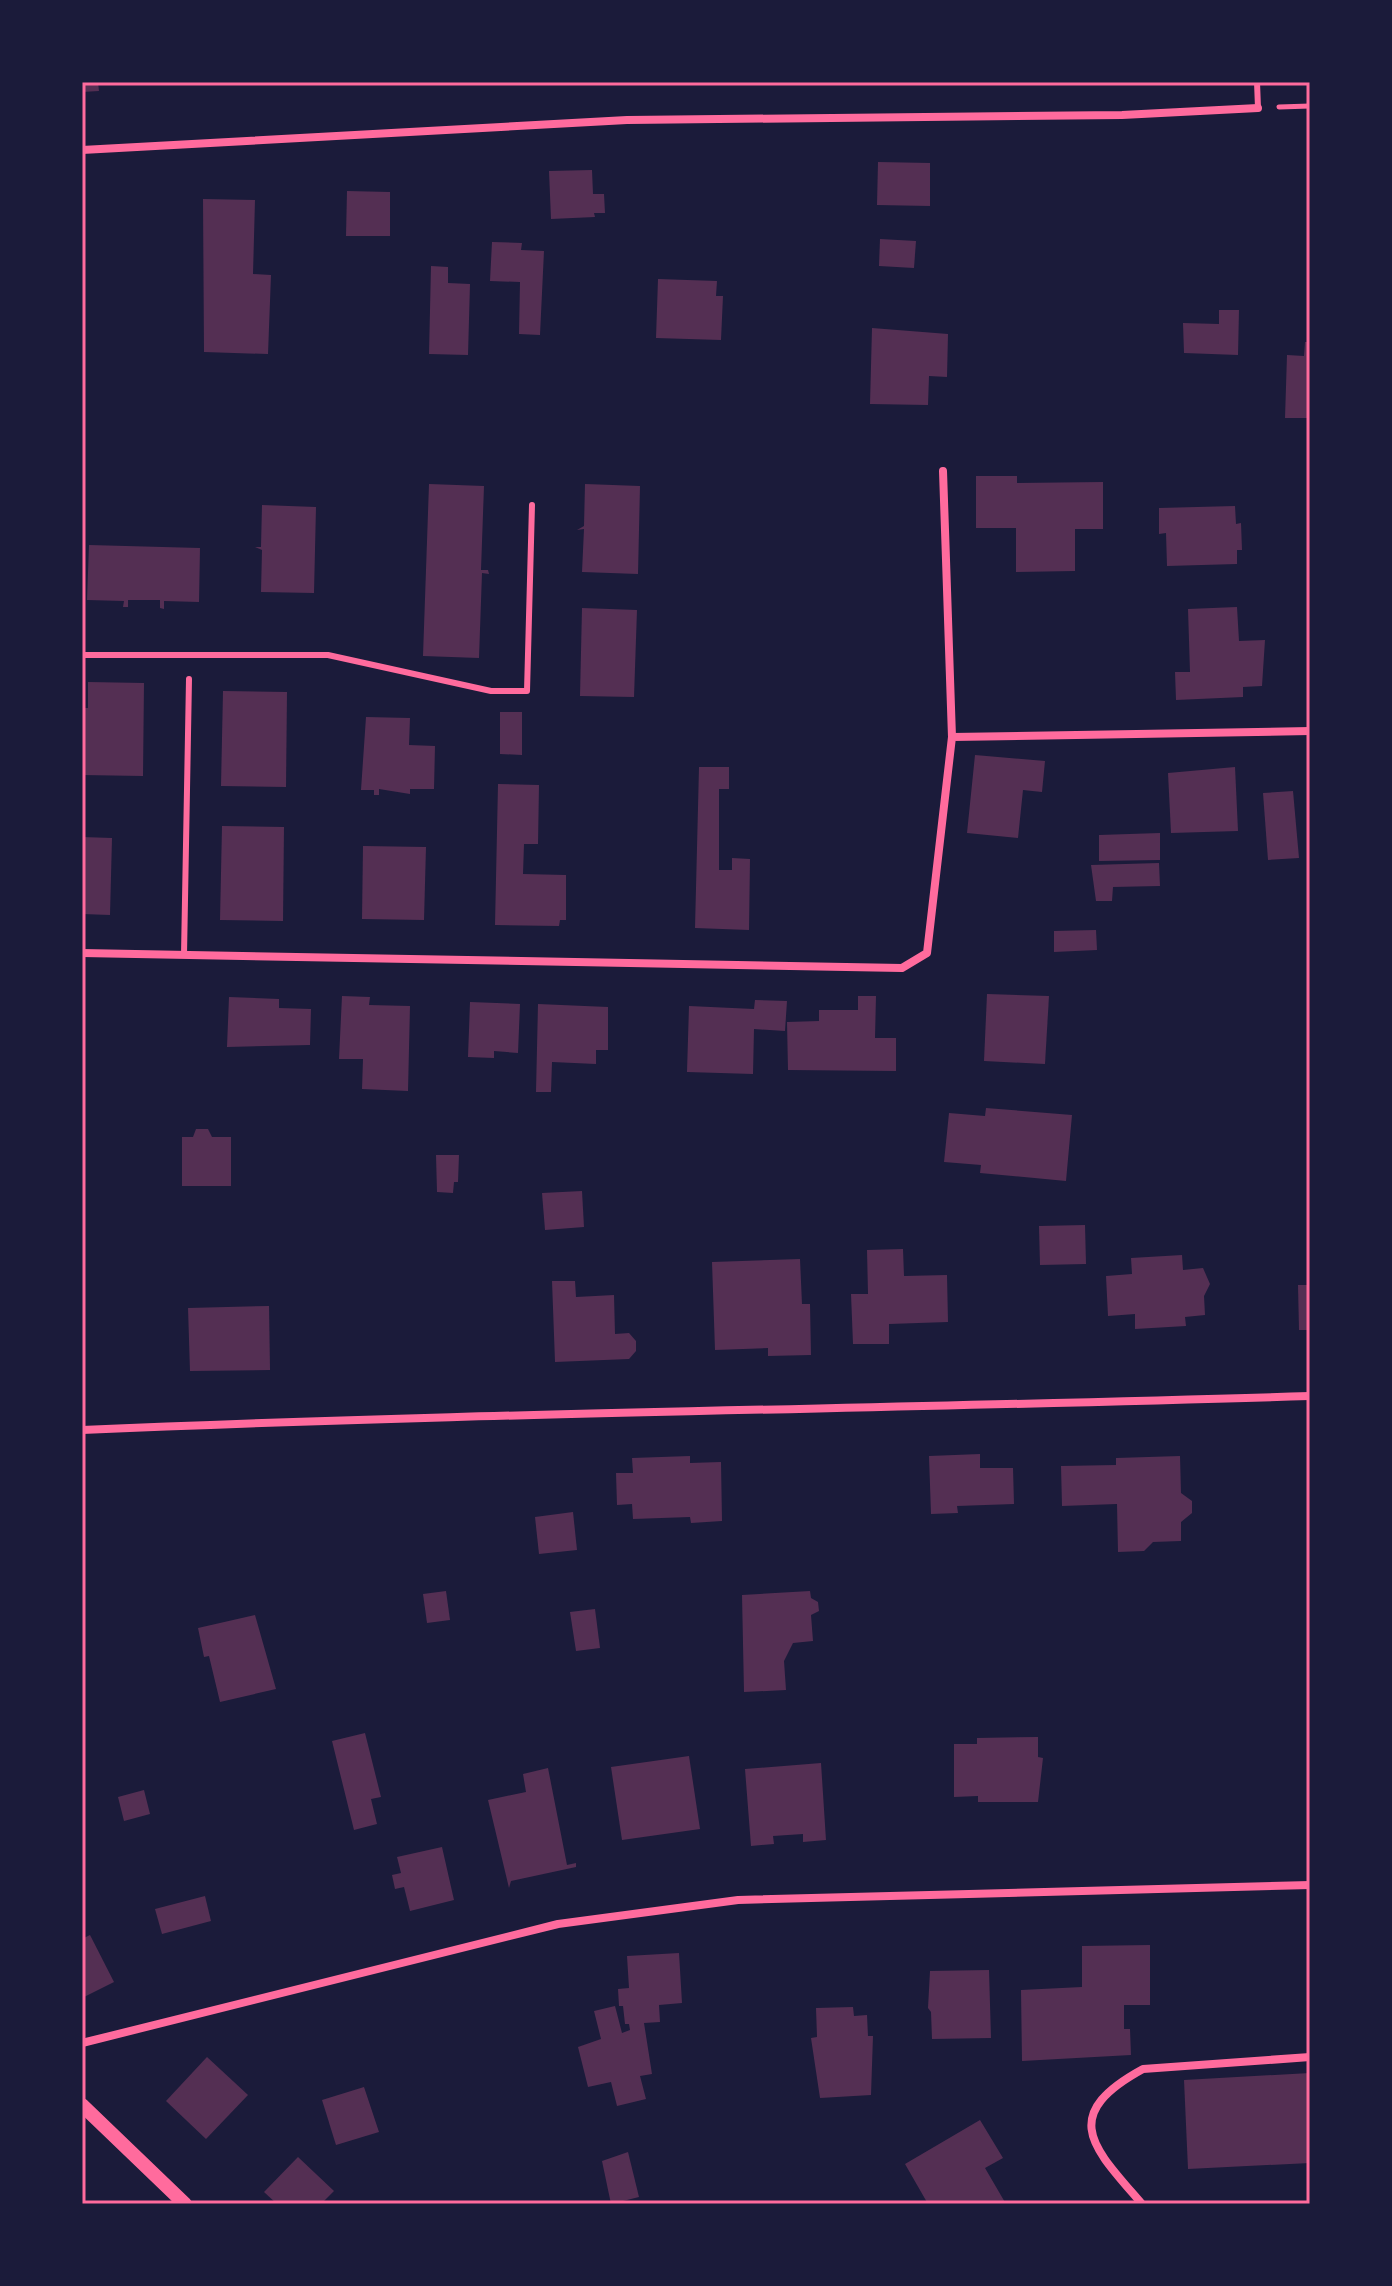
<svg xmlns="http://www.w3.org/2000/svg" width="1392" height="2286" font-family="'Fira Sans Condensed',sans-serif">
  <style>
    .building { fill: #542f53 }
    .lines { fill: none; stroke-linecap: round; stroke-linejoin: round }
    .path { stroke: #ff6b9d; stroke-width: 5 }
    .service { stroke: #ff6b9d; stroke-width: 6 }
    .minor { stroke: #ff6b9d; stroke-width: 8 }
    .tertiary { stroke: #ff6b9d; stroke-width: 14 }
    .neatline { fill: none; stroke: #ff6b9d; stroke-width: 3 }
  </style>
  <rect width="100%" height="100%" fill="#1b1b3a"/>
  <g class="building">
    <path d="M82,82H98L99,91L82,92Z"/>
    <path d="M878,162L930,163V206L877,205Z"/>
    <path d="M592,170L593,194H604L605,213H594L595,217L551,219L549,171Z"/>
    <path d="M347,191L390,192V236H346Z"/>
    <path d="M203,199L255,200L253,274L271,275L268,354L204,352Z"/>
    <path d="M880,239L916,241L914,268L879,266Z"/>
    <path d="M492,242L522,243L521,250L544,251L540,335L519,334L520,282L490,281Z"/>
    <path d="M431,266L448,267V283L470,284L468,355L429,354Z"/>
    <path d="M658,279L717,281L716,296H723L721,340L656,338Z"/>
    <path d="M1219,310H1239L1238,355L1184,353L1183,323L1219,324Z"/>
    <path d="M872,328L948,334L947,377L929,376L928,405L870,404Z"/>
    <path d="M1305,342H1310V418H1285L1287,355L1304,356Z"/>
    <path d="M976,476H1017V483L1103,482V529H1075V571L1016,572V528H976Z"/>
    <path d="M429,484L484,486L481,570H488L489,574L482,573L479,658L423,656Z"/>
    <path d="M585,484L640,486L638,574L582,572L584,529L577,530L584,526Z"/>
    <path d="M262,505L316,507L314,593L261,592L262,550L255,547H261Z"/>
    <path d="M1235,506L1236,524L1241,523L1242,550H1237V564L1167,566L1166,533L1159,534V508Z"/>
    <path d="M89,545L200,548L199,602L164,601V609L160,608V600H128V607H123L124,601L87,600Z"/>
    <path d="M1237,607L1239,641L1265,640L1262,686L1243,687V697L1176,700L1175,672H1190L1188,609Z"/>
    <path d="M582,608L637,610L634,697L580,696Z"/>
    <path d="M88,682L144,683L143,776L82,775V708H88Z"/>
    <path d="M223,691L287,692L286,787L221,786Z"/>
    <path d="M500,712H522V755L500,754Z"/>
    <path d="M366,717L410,718L409,745L435,746L434,789H410V794L379,789V795H374V790H361Z"/>
    <path d="M975,755L1045,761L1042,792L1023,790L1018,838L967,833Z"/>
    <path d="M699,767H729V789H719V870H732V858L750,859L749,930L695,928Z"/>
    <path d="M1235,767L1238,831L1171,833L1168,773Z"/>
    <path d="M498,784L539,785L538,844H524L523,874L566,875V920H560L559,926L495,925Z"/>
    <path d="M1293,791L1299,858L1268,860L1263,793Z"/>
    <path d="M222,826L284,827L283,921L220,920Z"/>
    <path d="M1160,833V860L1099,861V835Z"/>
    <path d="M82,837L112,838L110,915L82,914Z"/>
    <path d="M363,846L426,847L424,920L362,919Z"/>
    <path d="M1159,863L1160,886L1113,887L1112,901H1096L1091,865Z"/>
    <path d="M1096,930L1097,950L1054,952V931Z"/>
    <path d="M987,994L1049,996L1045,1064L984,1061Z"/>
    <path d="M342,996L370,997L369,1005L410,1006L408,1091L362,1089L363,1059H339Z"/>
    <path d="M858,996H876L875,1038H896V1071L788,1070L787,1022L819,1021V1010H858Z"/>
    <path d="M229,997L279,999V1008L311,1009L310,1045L227,1047Z"/>
    <path d="M755,1000L787,1001L785,1031L754,1029L753,1074L687,1072L689,1006L754,1009Z"/>
    <path d="M470,1002L520,1004L518,1053L494,1051V1058L468,1057Z"/>
    <path d="M538,1004L608,1007V1050H596V1064L552,1062L551,1092H536Z"/>
    <path d="M986,1108L1072,1115L1066,1181L980,1173L981,1165L944,1162L949,1113L985,1116Z"/>
    <path d="M196,1129H208L212,1137H231V1186H182V1137H193Z"/>
    <path d="M436,1155H459L458,1182H454L453,1193L437,1192Z"/>
    <path d="M582,1191L584,1227L545,1230L542,1193Z"/>
    <path d="M1085,1225L1086,1264L1040,1265L1039,1226Z"/>
    <path d="M903,1249L904,1276L947,1275L948,1322L889,1324V1344H853L851,1294H868L867,1250Z"/>
    <path d="M1182,1255L1183,1270L1203,1268L1210,1284L1204,1296L1205,1315L1185,1317L1186,1326L1135,1329V1314L1108,1316L1106,1276L1132,1274L1131,1258Z"/>
    <path d="M800,1259L802,1304H810L811,1355L768,1356V1348L715,1350L712,1262Z"/>
    <path d="M552,1281H575L576,1297L614,1295L615,1334L629,1333L636,1341V1351L629,1359L555,1362Z"/>
    <path d="M1298,1285H1310V1330H1299Z"/>
    <path d="M269,1306L270,1370L190,1371L188,1308Z"/>
    <path d="M980,1454V1468H1013L1014,1504L957,1506L958,1513L931,1514L929,1456Z"/>
    <path d="M690,1456V1463L721,1462L722,1521L691,1523L690,1517L633,1519L632,1504L617,1505L616,1473H633L632,1458Z"/>
    <path d="M1180,1456L1181,1493L1192,1501V1513L1181,1522V1541L1153,1542L1144,1551L1118,1552L1117,1504L1062,1506L1061,1466L1116,1465V1458Z"/>
    <path d="M573,1512L577,1550L539,1554L535,1517Z"/>
    <path d="M446,1591L450,1620L427,1623L423,1594Z"/>
    <path d="M810,1591L811,1598L818,1602L819,1611L811,1615L813,1641L793,1643L784,1661L786,1690L744,1692L742,1595Z"/>
    <path d="M595,1609L600,1648L576,1651L570,1612Z"/>
    <path d="M255,1615L276,1689L220,1702L209,1656L204,1657L198,1628Z"/>
    <path d="M365,1733L381,1797L371,1799L377,1824L354,1830L332,1741Z"/>
    <path d="M1038,1737V1757L1043,1758L1038,1802H978V1796L954,1797V1744H977V1738Z"/>
    <path d="M689,1756L700,1829L622,1840L611,1767Z"/>
    <path d="M821,1763L826,1840L803,1842V1834L773,1836L774,1844L751,1846L745,1769Z"/>
    <path d="M548,1768L567,1865L576,1863V1867L511,1881L509,1888L488,1800L526,1792L523,1774Z"/>
    <path d="M144,1790L150,1814L124,1821L118,1797Z"/>
    <path d="M442,1847L454,1900L410,1911L404,1887L395,1889L392,1875L401,1873L397,1857Z"/>
    <path d="M205,1896L211,1921L162,1934L155,1909Z"/>
    <path d="M90,1935L114,1982L82,1998V1939Z"/>
    <path d="M1150,1945V2005H1124V2029H1130L1131,2055L1022,2061L1021,1990L1082,1987V1946Z"/>
    <path d="M679,1953L682,2003L659,2005L660,2022L644,2023L652,2074L640,2076L646,2099L617,2106L611,2082L588,2087L578,2047L601,2039L594,2011L615,2006L622,2033L630,2030L629,2024H625L623,2006H619L618,1989L629,1988L627,1956Z"/>
    <path d="M989,1970L991,2038L932,2039L931,2012L928,2008L930,1971Z"/>
    <path d="M853,2007L854,2016L867,2015L868,2036H873L871,2095L820,2098L811,2038L817,2037L816,2008Z"/>
    <path d="M207,2057L248,2095L206,2139L166,2101Z"/>
    <path d="M1310,2073V2163L1188,2169L1184,2080Z"/>
    <path d="M364,2087L379,2132L336,2145L322,2100Z"/>
    <path d="M980,2120L1003,2158L985,2168L1006,2204H928L905,2164Z"/>
    <path d="M628,2152L639,2197L611,2204L602,2161Z"/>
    <path d="M298,2157L334,2191L321,2204H277L264,2192Z"/>
  </g>
  <g class="lines">
    <path class="path" d="M1279,107L1310,106"/>
    <g class="service">
      <path d="M1257,82L1258,108"/>
      <path d="M82,655H328L491,691H527L532,505"/>
      <path d="M184,955L189,679"/>
    </g>
    <g class="minor">
      <path d="M82,150L627,120L1122,115L1258,108"/>
      <path d="M943,471L952,737"/>
      <path d="M82,953L902,968L927,953L952,737L1310,731"/>
      <path d="M82,1430C491,1412 901,1409 1310,1396"/>
      <path d="M82,2043L558,1924L738,1900L1310,1885"/>
      <path d="M1142,2204C1094,2148 1057,2116 1143,2069L1310,2057"/>
    </g>
    <path class="tertiary" d="M82,2105L185,2204"/>
  </g>
  <rect width="1392" height="2286" fill="none" stroke="#1b1b3a" stroke-width="168"/>
  <rect x="84" y="84" width="1224" height="2118" class="neatline"/>
</svg>
